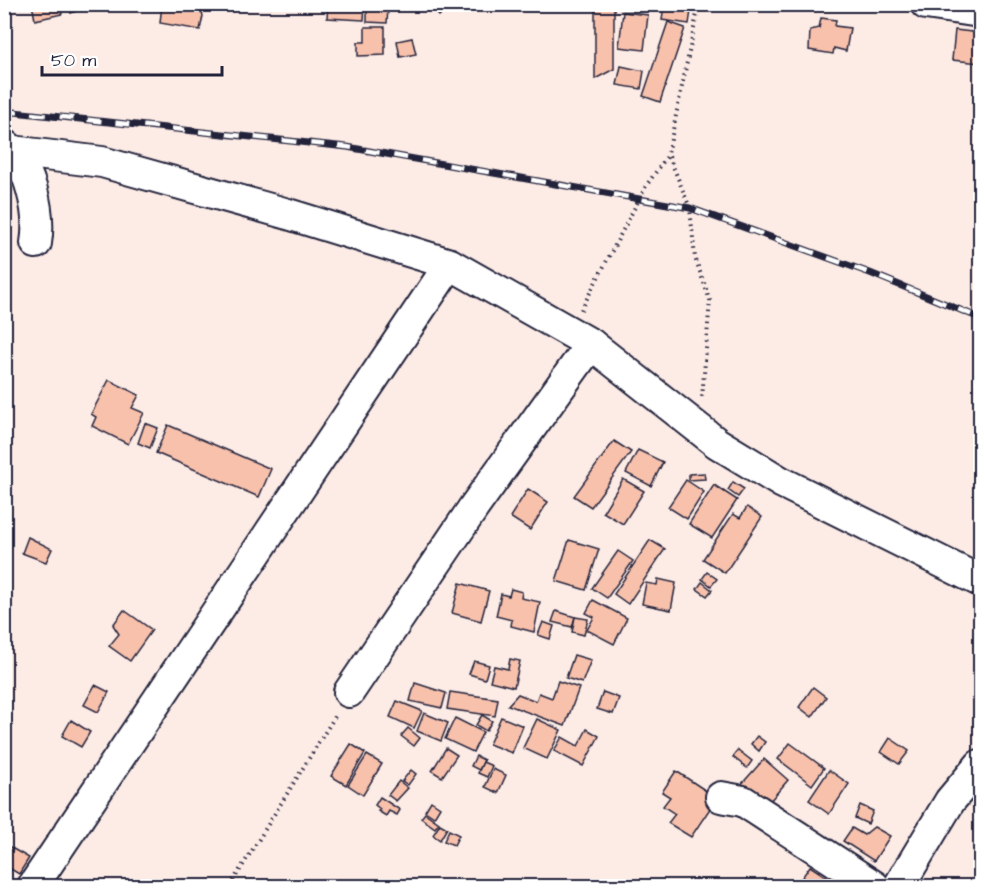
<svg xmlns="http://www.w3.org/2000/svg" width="985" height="891" font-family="'Architects Daughter',sans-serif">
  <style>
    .building { fill: #f8c1ac; stroke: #22223b; stroke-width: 1.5 }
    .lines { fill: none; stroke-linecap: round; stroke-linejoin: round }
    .minor-casing { stroke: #22223b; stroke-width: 34 }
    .path { stroke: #22223b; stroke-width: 4; stroke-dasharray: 1.5 4.5; stroke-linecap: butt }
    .minor { stroke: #fff; stroke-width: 30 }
    .rail-casing { stroke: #22223b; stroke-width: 7 }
    .rail { stroke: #fff; stroke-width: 4.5; stroke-dasharray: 14; stroke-linecap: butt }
  </style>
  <rect width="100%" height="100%" fill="#fdece6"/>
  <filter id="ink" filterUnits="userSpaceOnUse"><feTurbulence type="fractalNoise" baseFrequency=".0167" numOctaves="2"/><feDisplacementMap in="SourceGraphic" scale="12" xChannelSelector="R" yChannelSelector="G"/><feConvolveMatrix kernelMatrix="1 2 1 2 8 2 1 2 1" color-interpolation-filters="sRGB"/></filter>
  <g filter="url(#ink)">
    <g class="building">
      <path d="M32,4H60L62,14L35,20Z"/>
      <path d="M67,4H86L87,7L71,13Z"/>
      <path d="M162,4H200L203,16L200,30L160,23Z"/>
      <path d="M328,4H365L364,20L327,18Z"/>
      <path d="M429,4H447L449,8L439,16Z"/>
      <path d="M595,4H614V69L595,79Z"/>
      <path d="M621,4H643V10L620,9Z"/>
      <path d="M664,4H692L689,24L662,20Z"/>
      <path d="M367,7L388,8L387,23L367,22Z"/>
      <path d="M623,12L648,15L644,50L619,47Z"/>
      <path d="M821,18L836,20L835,26L850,28L846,51L834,48L833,54L809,50L810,30L819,28Z"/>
      <path d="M668,22L685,28L660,102L643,96Z"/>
      <path d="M365,27H385V55L358,56V42H365Z"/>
      <path d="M955,30L980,33V63L952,60Z"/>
      <path d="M412,38L416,54L400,57L397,41Z"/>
      <path d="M621,66L644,71L641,89L617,85Z"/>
      <path d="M109,380L139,395L132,408L144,413L128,444L92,426L96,417L91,414Z"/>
      <path d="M145,423L158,428L150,448L138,443Z"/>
      <path d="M168,425L271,469L259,497L156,453Z"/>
      <path d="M614,441L631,452L591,507L574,496Z"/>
      <path d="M638,450L663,462L651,486L626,473Z"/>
      <path d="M704,473L705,479L689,480V474Z"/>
      <path d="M623,479L644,491L623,524L603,512Z"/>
      <path d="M686,480L704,492L687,519L668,507Z"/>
      <path d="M733,482L744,489L738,497L728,490Z"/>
      <path d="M714,485L737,500L712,538L689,524Z"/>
      <path d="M528,489L548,502L530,530L510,517Z"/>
      <path d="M747,507L762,517L725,573L703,559L733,514L740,518Z"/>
      <path d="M28,537L52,549L46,562L22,553Z"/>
      <path d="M569,540L599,549L586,590L556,581Z"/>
      <path d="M650,540L665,549L628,604L614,594Z"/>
      <path d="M618,551L633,561L607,598L592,588Z"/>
      <path d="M707,572L717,579L711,586L702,579Z"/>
      <path d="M658,579L676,583L671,610L642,604L646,583L657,585Z"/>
      <path d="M702,582L712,590L707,596L697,589Z"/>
      <path d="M460,583L489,591L481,621L452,613Z"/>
      <path d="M511,589L522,592L521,598L540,602L534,632L511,626L512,620L496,616L501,594L509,596Z"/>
      <path d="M593,600L627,618L614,644L587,630L594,617L586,613Z"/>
      <path d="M124,610L152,630L130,661L109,646L119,634L113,625Z"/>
      <path d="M556,611L575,617L572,627L552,622Z"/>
      <path d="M575,617L588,619L584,635L572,632Z"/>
      <path d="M543,622L554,626L550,639L538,635Z"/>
      <path d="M574,655L591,660L582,683L566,678Z"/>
      <path d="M510,659L520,661L514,687L490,681L494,666L508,669Z"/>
      <path d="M474,661L489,665L485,679L469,674Z"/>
      <path d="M558,681L579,688L565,726L508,705L518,694L536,701L539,693L552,698Z"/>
      <path d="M415,683L446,693L442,708L410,701Z"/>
      <path d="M95,685L109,692L98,712L84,705Z"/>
      <path d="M813,687L826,697L812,717L799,707Z"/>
      <path d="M450,692L498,699L495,716L447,709Z"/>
      <path d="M603,692L619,698L613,714L597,709Z"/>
      <path d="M397,701L422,711L414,728L390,717Z"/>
      <path d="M424,713L448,723L441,741L417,731Z"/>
      <path d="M482,715L492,721L486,731L476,725Z"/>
      <path d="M501,717L523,726L512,753L489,744Z"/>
      <path d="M455,718L483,732L473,752L445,739Z"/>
      <path d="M537,719L561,730L547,759L523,748Z"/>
      <path d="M71,720L90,732L81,747L62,736Z"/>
      <path d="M408,728L420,738L414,746L401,736Z"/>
      <path d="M587,729L599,736L583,766L554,751L562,737L578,746Z"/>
      <path d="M757,736L765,742L759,751L751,744Z"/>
      <path d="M890,738L909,751L899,764L881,752Z"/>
      <path d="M790,743L824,768L812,785L778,759Z"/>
      <path d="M351,744L365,753L346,785L331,776Z"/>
      <path d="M446,748L457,755L442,777L432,771Z"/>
      <path d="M738,750L752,761L747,768L733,757Z"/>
      <path d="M367,755L382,764L363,795L348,785Z"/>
      <path d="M476,756L484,760L479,770L471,766Z"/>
      <path d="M764,759L788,780L764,808L739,787Z"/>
      <path d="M483,762L492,766L487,777L478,773Z"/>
      <path d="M493,769L506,775L498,793L485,787Z"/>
      <path d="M411,770L416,774L408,785L402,781Z"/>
      <path d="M829,770L849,784L829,814L809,800Z"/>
      <path d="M676,771L717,798L691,837L668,823L675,814L663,806L670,797L662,792Z"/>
      <path d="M399,781L408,788L396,801L388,795Z"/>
      <path d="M380,797L400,810L397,815L389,811L386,816L378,811L380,809L375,805Z"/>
      <path d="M431,801L440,807L434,817L425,811Z"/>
      <path d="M860,805L873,811L868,824L855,818Z"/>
      <path d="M425,813L439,823L435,828L421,818Z"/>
      <path d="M440,824L447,828L440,840L433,835Z"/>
      <path d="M874,827L890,836L874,861L843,841L852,828L864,835Z"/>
      <path d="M449,830L459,835L454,845L444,841Z"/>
      <path d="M8,846L29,858L19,874L4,865V852Z"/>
      <path d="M810,866L839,885L838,886H796Z"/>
    </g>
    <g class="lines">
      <defs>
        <g id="minor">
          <path d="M926,4L980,12"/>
          <path d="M4,144C30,162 41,213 36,243"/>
          <path d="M4,150L102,162L288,214L450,264L591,344L717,443L781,482L980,581"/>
          <path d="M349,692L474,507L591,344"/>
          <path d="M721,797L743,801L874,886"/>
          <path d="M33,886L450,264"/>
          <path d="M899,886L950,801L980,765"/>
        </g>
      </defs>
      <use href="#minor" class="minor-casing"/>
      <g class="path">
        <path d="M699,4L668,154L690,208L695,258L710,300L702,398"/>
        <path d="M581,310L646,186L668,155"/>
        <path d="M230,886L337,713"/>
      </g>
      <use href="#minor" class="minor"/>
      <defs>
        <path id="rail" d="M4,111L347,147L690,208L870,273L980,318"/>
      </defs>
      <use href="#rail" class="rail-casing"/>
      <use href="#rail" class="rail"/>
    </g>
  </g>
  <rect width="985" height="891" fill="none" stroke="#fff" stroke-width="24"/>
  <rect x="12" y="12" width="961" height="867" fill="none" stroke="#22223b" stroke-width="2" filter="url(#ink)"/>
  <path d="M42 66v9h180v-9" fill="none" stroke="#22223b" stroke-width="3"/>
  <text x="51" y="66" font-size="18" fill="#22223b" stroke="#ffffff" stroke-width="4.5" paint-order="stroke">50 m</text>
</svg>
